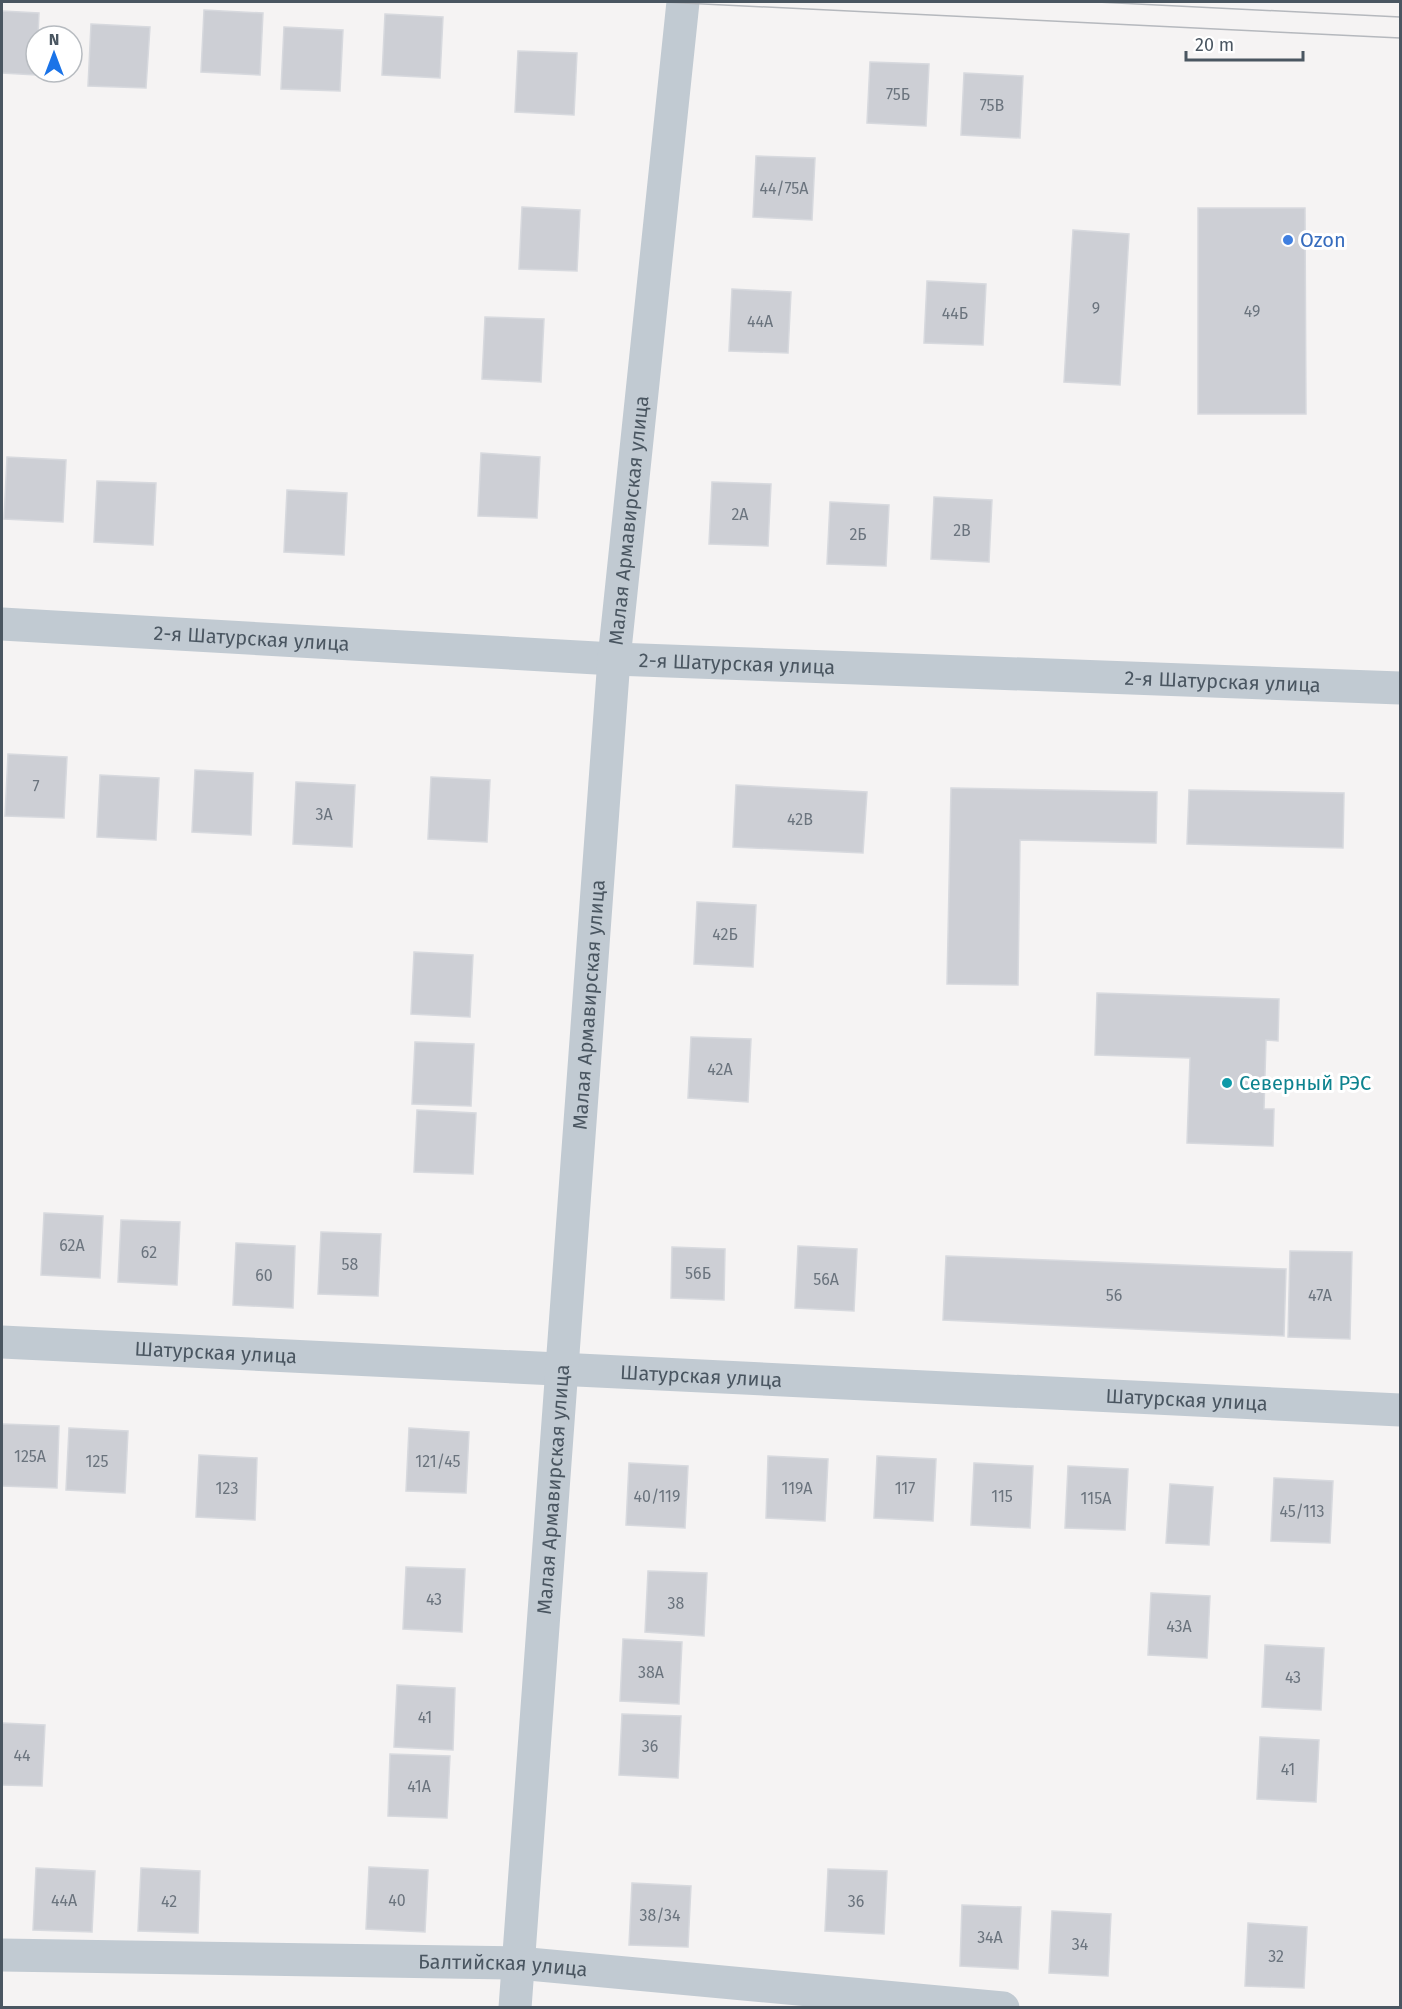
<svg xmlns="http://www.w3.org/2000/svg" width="1402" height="2009" font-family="'Fira Sans',sans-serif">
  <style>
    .building { fill: #cdcfd5; stroke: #d7d9de; stroke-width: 1.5 }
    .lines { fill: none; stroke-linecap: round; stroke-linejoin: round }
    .street { stroke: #c1cad2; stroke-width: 33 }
    .tram { stroke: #b5b8bd; stroke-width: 1.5 }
    .shop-dot { fill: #3f7fe0; stroke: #fff; stroke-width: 2 }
    .culture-dot { fill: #0f9aa8; stroke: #fff; stroke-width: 2 }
    .labels { text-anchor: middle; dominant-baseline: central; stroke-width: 6; stroke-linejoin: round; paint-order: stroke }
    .number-label { font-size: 16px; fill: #6b747e }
    .shop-label { font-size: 20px; fill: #366cbe; stroke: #fff; text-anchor: start }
    .street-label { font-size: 20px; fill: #4a5661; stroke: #fff }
    .culture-label { font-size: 20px; fill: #0d838f; stroke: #fff; text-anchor: start }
  </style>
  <rect width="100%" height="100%" fill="#f5f3f3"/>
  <g class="building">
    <path d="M204,10L263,13L260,75L201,72Z"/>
    <path d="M2,11L39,13L38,36H36V75L2,73Z"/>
    <path d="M385,14L443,17L440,78L382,75Z"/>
    <path d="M91,24L150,27L146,88L88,86Z"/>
    <path d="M284,27L343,30L340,91L281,89Z"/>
    <path d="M518,51L577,53L574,115L515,112Z"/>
    <path d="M870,62L929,64L926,126L867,123Z"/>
    <path d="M964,73L1023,76L1020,138L961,135Z"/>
    <path d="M756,156L815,158L812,220L753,217Z"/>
    <path d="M522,207L580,210L577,271L519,269Z"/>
    <path d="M1198,208H1305L1306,414H1198Z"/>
    <path d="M1073,230L1129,234L1120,385L1064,382Z"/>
    <path d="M927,281L986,284L983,345L924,343Z"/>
    <path d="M732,289L791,292L788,353L729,351Z"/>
    <path d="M485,317L544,319L541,382L482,379Z"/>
    <path d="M481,453L540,457L537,518L478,516Z"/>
    <path d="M7,457L66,460L63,522L4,519Z"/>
    <path d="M97,481L156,483L153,545L94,542Z"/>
    <path d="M712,482L771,484L768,546L709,544Z"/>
    <path d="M287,490L347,493L344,555L284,552Z"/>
    <path d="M934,497L992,500L989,562L931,559Z"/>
    <path d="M830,502L889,505L886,566L827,564Z"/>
    <path d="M8,754L67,757L64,818L5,816Z"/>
    <path d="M195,770L253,773L251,835L192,832Z"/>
    <path d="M100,775L159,778L156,840L97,837Z"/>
    <path d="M431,777L490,780L487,842L428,839Z"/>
    <path d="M296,782L355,785L352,847L293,844Z"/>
    <path d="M736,785L867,792L863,853L733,847Z"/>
    <path d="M951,788L1157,792L1156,843L1020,840L1018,985L947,984Z"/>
    <path d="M1189,790L1344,793L1343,848L1187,844Z"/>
    <path d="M697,902L756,905L753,967L694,964Z"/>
    <path d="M414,952L473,955L470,1017L411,1014Z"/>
    <path d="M1097,993L1279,999L1278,1041L1266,1040L1264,1109H1274L1273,1146L1187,1143L1190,1058L1095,1055Z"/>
    <path d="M691,1037L751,1039L748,1102L688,1098Z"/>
    <path d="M415,1042L474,1044L471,1106L412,1104Z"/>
    <path d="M417,1110L476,1113L473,1174L414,1172Z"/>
    <path d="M44,1213L103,1216L100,1278L41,1275Z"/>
    <path d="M121,1220L180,1222L177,1285L118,1282Z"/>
    <path d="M321,1232L381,1234L378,1296L318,1294Z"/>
    <path d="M236,1243L295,1246L293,1308L233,1305Z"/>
    <path d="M798,1246L857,1249L854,1311L795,1308Z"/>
    <path d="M672,1247L725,1249L724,1300L671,1298Z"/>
    <path d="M1290,1251L1352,1252L1350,1339L1288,1337Z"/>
    <path d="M946,1256L1286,1269L1284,1336L943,1320Z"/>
    <path d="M2,1424L59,1426L57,1488L2,1486Z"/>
    <path d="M69,1428L128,1431L125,1493L66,1490Z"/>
    <path d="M409,1428L469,1432L466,1493L406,1491Z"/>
    <path d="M199,1455L257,1458L255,1520L196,1517Z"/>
    <path d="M768,1456L828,1459L825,1521L766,1518Z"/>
    <path d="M877,1456L936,1459L933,1521L874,1518Z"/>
    <path d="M629,1463L688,1466L685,1528L626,1525Z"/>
    <path d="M974,1463L1033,1466L1030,1528L971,1525Z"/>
    <path d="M1068,1466L1128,1469L1125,1530L1065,1528Z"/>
    <path d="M1274,1478L1333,1481L1330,1543L1271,1541Z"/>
    <path d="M1170,1484L1213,1487L1209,1545L1166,1543Z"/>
    <path d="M406,1567L465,1569L462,1632L403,1629Z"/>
    <path d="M648,1571L707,1573L704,1636L645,1632Z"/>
    <path d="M1151,1593L1210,1596L1207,1658L1148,1655Z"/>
    <path d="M623,1639L682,1642L679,1704L620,1701Z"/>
    <path d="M1265,1645L1324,1648L1321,1710L1262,1707Z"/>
    <path d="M397,1685L455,1688L453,1750L394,1747Z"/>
    <path d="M622,1714L681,1716L678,1778L619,1775Z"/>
    <path d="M2,1723L45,1725L42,1786L2,1785Z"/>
    <path d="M1260,1737L1319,1740L1316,1802L1257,1799Z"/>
    <path d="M390,1754L450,1756L447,1818L388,1816Z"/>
    <path d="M369,1867L428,1870L425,1932L366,1929Z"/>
    <path d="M36,1868L95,1871L92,1932L33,1930Z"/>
    <path d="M141,1868L200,1871L198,1933L138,1931Z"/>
    <path d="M828,1869L887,1871L884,1934L825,1931Z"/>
    <path d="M632,1883L691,1886L688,1947L629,1945Z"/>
    <path d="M962,1905L1021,1907L1018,1969L960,1966Z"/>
    <path d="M1052,1911L1111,1914L1108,1976L1049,1973Z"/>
    <path d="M1248,1923L1307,1927L1304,1988L1245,1986Z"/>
  </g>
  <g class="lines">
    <g class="street">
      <path id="s1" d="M2,624L614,659L1400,688"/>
      <path id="s2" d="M2,1342L1400,1410"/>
      <path id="s3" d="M2,1955L518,1963L1003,2008"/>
      <path id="s4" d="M515,2008L614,659L683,2"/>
    </g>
    <g class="tram">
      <path d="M663,2L1400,38"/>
      <path d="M1097,2L1400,17"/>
    </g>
  </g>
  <circle class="shop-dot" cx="1288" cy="240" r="6"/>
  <circle class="culture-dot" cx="1227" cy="1083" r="6"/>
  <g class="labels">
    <g class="number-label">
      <text x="898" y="94">75Б</text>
      <text x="992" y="105">75В</text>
      <text x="784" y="188">44/75А</text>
      <text x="1096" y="308">9</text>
      <text x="1252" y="311">49</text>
      <text x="955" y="313">44Б</text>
      <text x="760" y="321">44А</text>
      <text x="740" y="514">2А</text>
      <text x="962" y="530">2В</text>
      <text x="858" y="534">2Б</text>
      <text x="36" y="786">7</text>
      <text x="324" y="814">3А</text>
      <text x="800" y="819">42В</text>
      <text x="725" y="934">42Б</text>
      <text x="720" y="1069">42А</text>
      <text x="72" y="1245">62А</text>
      <text x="149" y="1252">62</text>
      <text x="350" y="1264">58</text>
      <text x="698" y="1273">56Б</text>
      <text x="264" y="1275">60</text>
      <text x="826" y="1279">56А</text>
      <text x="1114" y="1295">56</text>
      <text x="1320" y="1295">47А</text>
      <text x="30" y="1456">125А</text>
      <text x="97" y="1461">125</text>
      <text x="438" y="1461">121/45</text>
      <text x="227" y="1488">123</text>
      <text x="797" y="1488">119А</text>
      <text x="905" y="1488">117</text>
      <text x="657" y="1496">40/119</text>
      <text x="1002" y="1496">115</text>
      <text x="1096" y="1498">115А</text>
      <text x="1302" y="1511">45/113</text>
      <text x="434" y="1599">43</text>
      <text x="676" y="1603">38</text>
      <text x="1179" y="1626">43А</text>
      <text x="651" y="1672">38А</text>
      <text x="1293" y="1677">43</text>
      <text x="425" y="1717">41</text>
      <text x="650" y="1746">36</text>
      <text x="22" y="1755">44</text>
      <text x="1288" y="1769">41</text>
      <text x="419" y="1786">41А</text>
      <text x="64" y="1900">44А</text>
      <text x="397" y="1900">40</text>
      <text x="169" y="1901">42</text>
      <text x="856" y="1901">36</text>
      <text x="660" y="1915">38/34</text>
      <text x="990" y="1937">34А</text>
      <text x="1080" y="1944">34</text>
      <text x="1276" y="1956">32</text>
    </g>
    <g class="shop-label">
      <text x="1300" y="240">Ozon</text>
    </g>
    <g class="street-label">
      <text stroke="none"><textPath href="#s4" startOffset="1492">Малая Армавирская улица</textPath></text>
      <text stroke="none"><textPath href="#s1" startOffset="250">2-я Шатурская улица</textPath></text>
      <text stroke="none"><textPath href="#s1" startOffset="736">2-я Шатурская улица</textPath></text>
      <text stroke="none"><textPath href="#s1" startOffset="1222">2-я Шатурская улица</textPath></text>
      <text stroke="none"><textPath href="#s4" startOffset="1006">Малая Армавирская улица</textPath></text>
      <text stroke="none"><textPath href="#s2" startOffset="214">Шатурская улица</textPath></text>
      <text stroke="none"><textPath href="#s2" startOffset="700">Шатурская улица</textPath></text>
      <text stroke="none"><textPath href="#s2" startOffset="1186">Шатурская улица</textPath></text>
      <text stroke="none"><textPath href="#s4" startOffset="520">Малая Армавирская улица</textPath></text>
      <text stroke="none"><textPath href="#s3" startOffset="501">Балтийская улица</textPath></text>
    </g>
    <g class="culture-label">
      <text x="1239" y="1083">Северный РЭС</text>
    </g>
  </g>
  <rect width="1402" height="2009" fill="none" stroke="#4a5661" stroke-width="6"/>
  <g transform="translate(54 54)"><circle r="28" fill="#ffffff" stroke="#b7bbc0" stroke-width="1.5"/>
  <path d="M0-4.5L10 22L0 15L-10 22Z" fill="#1a73e8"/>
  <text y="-9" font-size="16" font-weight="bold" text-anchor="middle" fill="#4a5661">N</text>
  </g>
  <path d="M1186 51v9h117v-9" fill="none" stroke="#4a5661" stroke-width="3"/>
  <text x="1195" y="51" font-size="18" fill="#4a5661" stroke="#ffffff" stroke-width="4.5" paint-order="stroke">20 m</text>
</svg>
